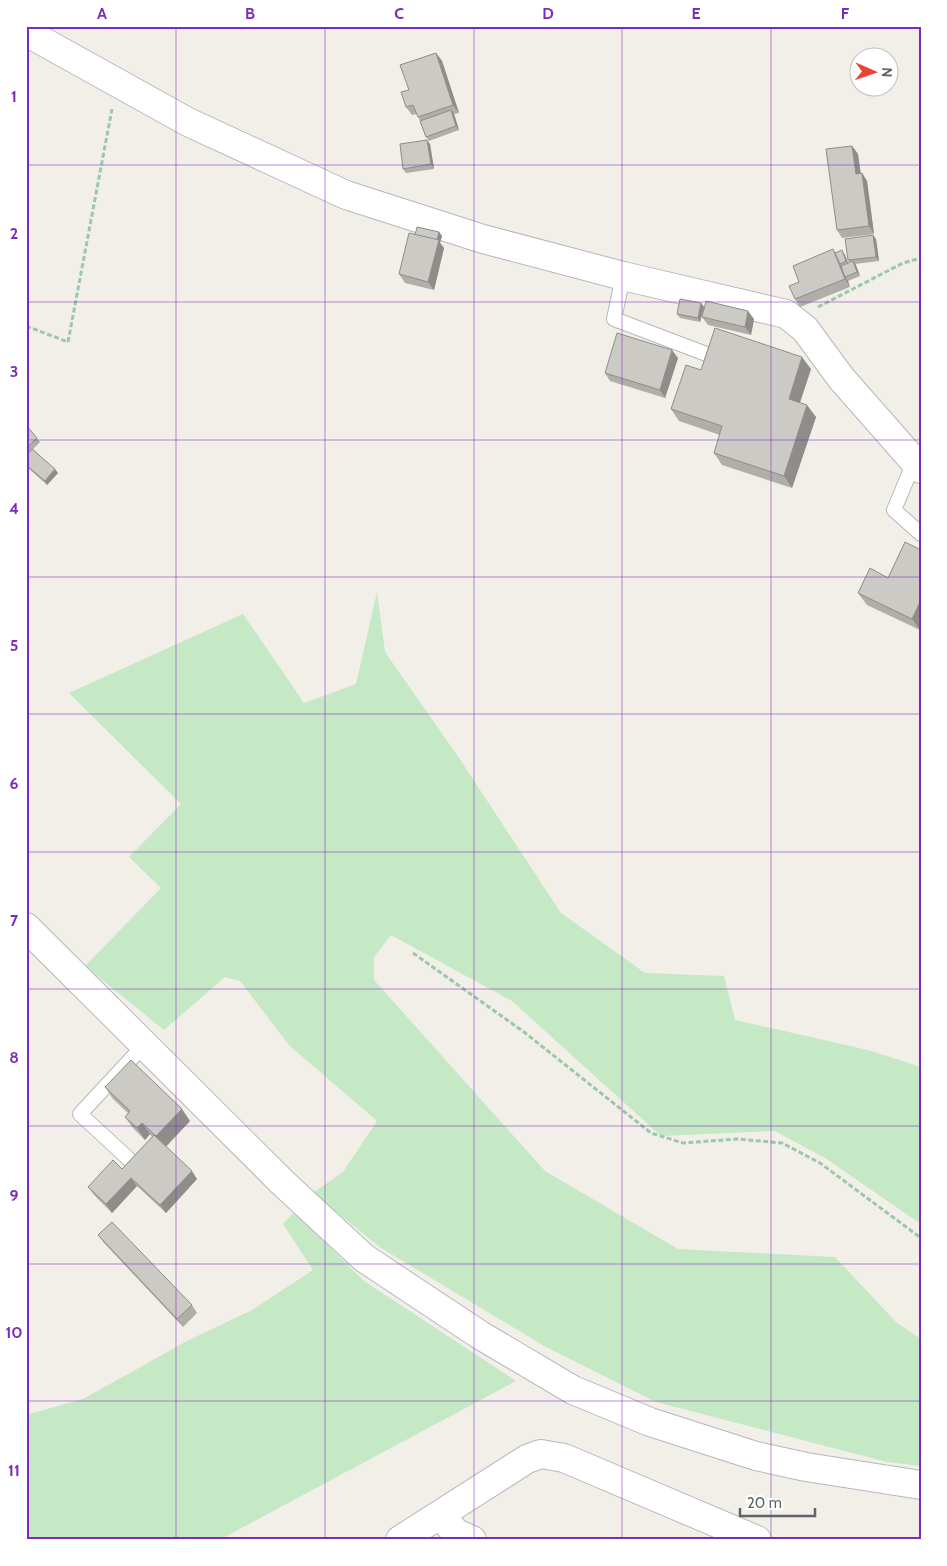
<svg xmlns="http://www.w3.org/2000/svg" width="947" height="1566" font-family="Cabin,sans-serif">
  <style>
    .green { fill: #c5e8c5 }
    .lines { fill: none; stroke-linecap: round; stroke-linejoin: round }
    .service-casing { stroke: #b5b8bc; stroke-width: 16 }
    .minor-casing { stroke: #b5b8bc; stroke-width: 30 }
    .path { stroke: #9cc7a9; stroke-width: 3; stroke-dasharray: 5 2.5; stroke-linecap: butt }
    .service { stroke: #fff; stroke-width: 14 }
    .minor { stroke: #fff; stroke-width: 28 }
    .wall { fill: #afaea9 }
    .shaded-wall { fill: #8f8d8a }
    .building { fill: #cccac5; stroke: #8f8d8a }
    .grid { fill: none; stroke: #7b2cbf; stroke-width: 1; stroke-opacity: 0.55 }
    .neatline { fill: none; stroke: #7b2cbf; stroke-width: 2 }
    .grid-label { font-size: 16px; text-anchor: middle; font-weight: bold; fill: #7b2cbf }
  </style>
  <rect width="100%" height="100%" fill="#f1efe8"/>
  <g class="green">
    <path d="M377,592L385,652L457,755L561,913L645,973L724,976L735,1020L868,1050L921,1067V1224L825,1158L775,1131L661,1136L512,1001L391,935L374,957V980L545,1171L678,1249L835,1257L896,1322L921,1339V1466L887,1462L656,1402L546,1347L381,1248L313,1193L343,1172L377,1121L289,1045L240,981L225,977L164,1030L85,966L161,888L129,857L181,804L69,693L243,614L304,703L356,684Z"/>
    <path d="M294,1212L364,1281L516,1381L219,1540H26V1415L83,1399L187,1341L252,1310L313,1270L283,1224Z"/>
  </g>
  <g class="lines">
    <defs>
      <g id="service">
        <path d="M623,276L614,319L709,355"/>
        <path d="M914,462L894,510L921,534"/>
        <path d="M133,1163L80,1114L145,1044"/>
      </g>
      <g id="minor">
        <path d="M26,32L188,122L346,195L483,239L623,276L786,314L805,329L841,378L921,469"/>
        <path d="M26,927L282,1182L364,1258L480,1335L573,1390L650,1422L756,1456L806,1467L921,1485"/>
        <path d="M440,1515L456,1533L472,1540"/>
        <path d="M400,1540L527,1459L541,1454L564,1458L757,1540"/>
      </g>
    </defs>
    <use href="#service" class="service-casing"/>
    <use href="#minor" class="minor-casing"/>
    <g class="path">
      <path d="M818,307L903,263L921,258"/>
      <path d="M26,326L68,342L112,109"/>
      <path d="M413,953L524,1032L651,1133L683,1143L737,1139L782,1143L820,1163L921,1238"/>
    </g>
    <use href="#service" class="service"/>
    <use href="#minor" class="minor"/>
  </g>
  <g class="wall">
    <path d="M436,53L442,61L459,113L454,114L459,130L429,141L426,137L420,121L417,114L412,115L406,107L409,90Z"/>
    <path d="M430,144L434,169L406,173L403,169Z"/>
    <path d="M852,146L858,154L860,173H862L867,181L874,234L842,238L837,230Z"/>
    <path d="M439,232L442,236L440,243L444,248L434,290L405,283L399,274L415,235Z"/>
    <path d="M873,235L876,239L879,261L855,264L860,276L848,281L850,287L800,307L795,299L799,282L833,249L835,253L845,255L848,263H849L848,260Z"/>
    <path d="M701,303L704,307L700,322L680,318L677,314Z"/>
    <path d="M702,317L754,319L751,335L708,325Z"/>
    <path d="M678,358L665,398L610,381L605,373Z"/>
    <path d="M811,369L800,403L816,417L792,488L722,465L714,453L720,435L679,421L671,409L701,370Z"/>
    <path d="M26,425L40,442L33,449L58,473L47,485L26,466V456L32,450L29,452L26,449Z"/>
    <path d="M921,550V628L920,630L867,605L858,593L888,578Z"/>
    <path d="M105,1087L190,1121L166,1147L197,1179L166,1213L137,1186L112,1213L94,1195L88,1187L122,1169L152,1137L150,1134L145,1140L133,1128L125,1117L128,1113L113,1099Z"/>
    <path d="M98,1235L192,1305L197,1313L183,1327L104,1243Z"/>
  </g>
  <g class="shaded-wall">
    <path d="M436,53L442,61L459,113L453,105Z"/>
    <path d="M451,110L454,114L459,130L456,126Z"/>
    <path d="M427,140L430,144L434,169L431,164Z"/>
    <path d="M852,146L858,154L862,182L856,174Z"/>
    <path d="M862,173L867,181L874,234L869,226Z"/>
    <path d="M439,232L442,236L440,243L444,248L434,290L428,282Z"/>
    <path d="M873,235L876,239L879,261L876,257Z"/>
    <path d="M833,249L838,257L840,264L843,268L845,277L848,281L850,287L845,279Z"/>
    <path d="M842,250L845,255L849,265L846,261Z"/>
    <path d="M853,261L856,265L860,276L857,272Z"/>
    <path d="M701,303L704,307L700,322L698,318Z"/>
    <path d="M748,311L754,319L751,335L745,327Z"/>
    <path d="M672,350L678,358L665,398L660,390Z"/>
    <path d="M802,357L811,369L797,411L789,399Z"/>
    <path d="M807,405L816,417L792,488L784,476Z"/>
    <path d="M55,469L58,473L47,485L45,481Z"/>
    <path d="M921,600V628L920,630L912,619Z"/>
    <path d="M182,1109L190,1121L164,1148L156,1136Z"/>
    <path d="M142,1123L150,1134L145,1140L137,1128Z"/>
    <path d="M192,1171L197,1179L166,1213L160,1205Z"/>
    <path d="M131,1178L137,1186L112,1213L106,1204Z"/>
  </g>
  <g class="building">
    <path d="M436,53L453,105L418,117L413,105L406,107L401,92L409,90L400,65Z"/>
    <path d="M451,110L456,126L426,137L420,121Z"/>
    <path d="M427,140L431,164L403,169L400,144Z"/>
    <path d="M852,146L856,174L862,173L869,226L837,230L826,149Z"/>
    <path d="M417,227L439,232L437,240L415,235Z"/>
    <path d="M409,233L439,240L428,282L399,274Z"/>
    <path d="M873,235L876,257L848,260L845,239Z"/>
    <path d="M833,249L845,279L795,299L789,286L799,282L793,266Z"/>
    <path d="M842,250L846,261L840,264L835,253Z"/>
    <path d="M853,261L857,272L845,277L841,266Z"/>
    <path d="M680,299L701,303L698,318L677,314Z"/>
    <path d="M706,301L748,311L745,327L702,317Z"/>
    <path d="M715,328L802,357L789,399L807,405L784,476L714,453L722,426L671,409L686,365L701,370Z"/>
    <path d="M617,333L672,350L660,390L605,373Z"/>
    <path d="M26,425L37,438L26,448Z"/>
    <path d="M32,449L55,469L45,481L26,465V456Z"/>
    <path d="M905,542L921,550V600L912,619L858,593L870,568L888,578Z"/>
    <path d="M131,1060L182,1109L156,1136L142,1123L137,1128L125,1117L130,1111L105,1087Z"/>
    <path d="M154,1135L192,1171L160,1205L131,1178L106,1204L88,1187L113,1160L122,1169Z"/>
    <path d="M112,1222L192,1305L177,1319L98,1235Z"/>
  </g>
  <path class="grid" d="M176,26V1540M325,26V1540M474,26V1540M622,26V1540M771,26V1540M26,165H921M26,302H921M26,440H921M26,577H921M26,714H921M26,852H921M26,989H921M26,1126H921M26,1264H921M26,1401H921"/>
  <rect width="947" height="1566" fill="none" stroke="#ffffff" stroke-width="55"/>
  <g transform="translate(874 72) rotate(92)"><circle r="24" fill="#ffffff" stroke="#bfc1c3"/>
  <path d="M0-4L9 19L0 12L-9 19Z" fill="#ea4335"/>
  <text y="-8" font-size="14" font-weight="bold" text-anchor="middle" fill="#5f6368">N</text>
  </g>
  <path d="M740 1508v8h75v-8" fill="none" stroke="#5f6368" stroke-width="2.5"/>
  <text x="747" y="1508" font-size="15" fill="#5f6368" stroke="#ffffff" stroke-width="4" paint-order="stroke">20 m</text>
  <rect x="28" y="28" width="892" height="1510" class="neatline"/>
  <g class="grid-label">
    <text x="102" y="19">A</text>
    <text x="250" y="19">B</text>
    <text x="399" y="19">C</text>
    <text x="548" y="19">D</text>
    <text x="696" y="19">E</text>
    <text x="845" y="19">F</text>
    <text x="14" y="102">1</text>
    <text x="14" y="239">2</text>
    <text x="14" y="377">3</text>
    <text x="14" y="514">4</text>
    <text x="14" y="651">5</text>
    <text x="14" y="789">6</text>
    <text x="14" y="926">7</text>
    <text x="14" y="1063">8</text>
    <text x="14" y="1201">9</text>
    <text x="14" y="1338">10</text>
    <text x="14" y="1476">11</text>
  </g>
</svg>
